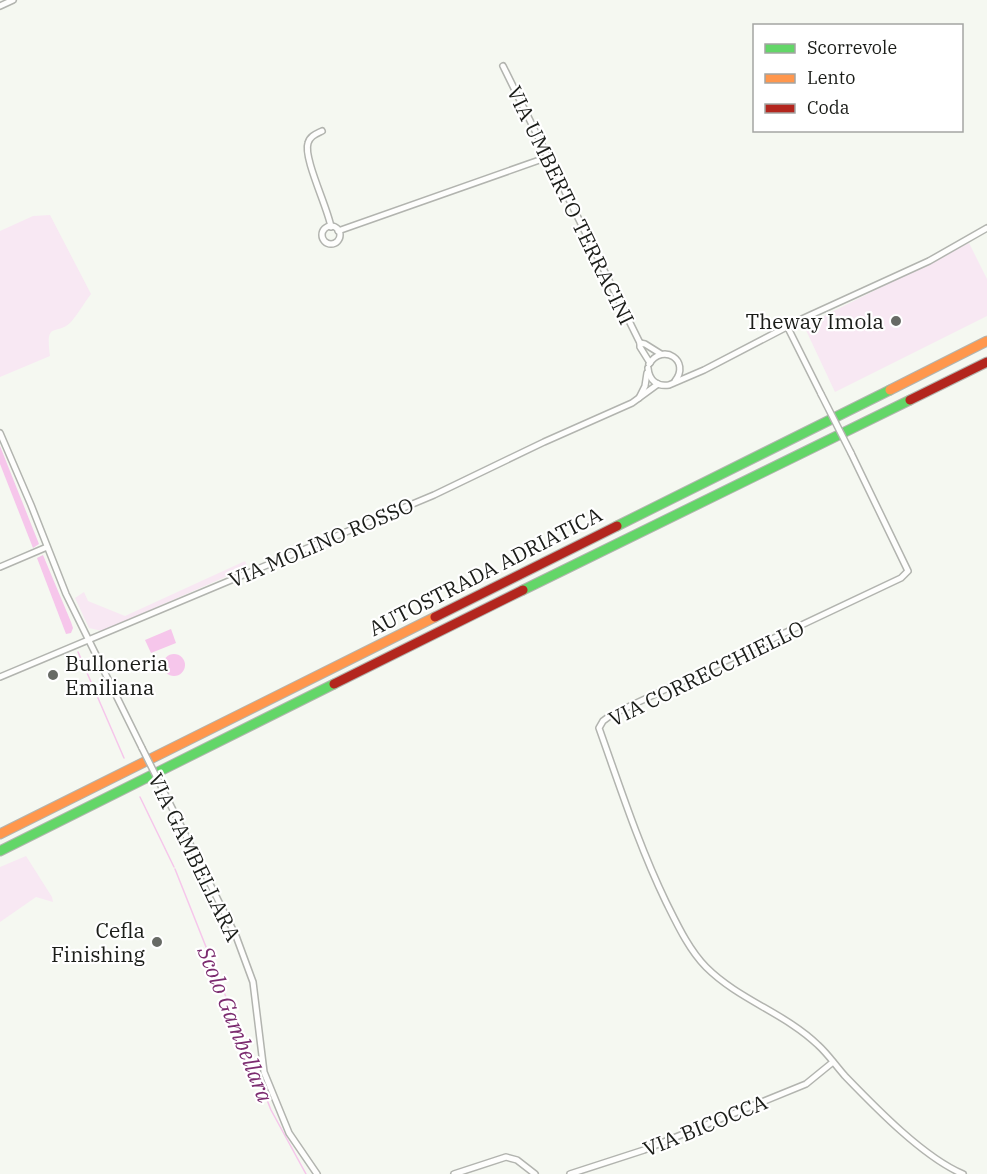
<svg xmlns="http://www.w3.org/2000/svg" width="987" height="1174" font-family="'IBM Plex Serif',serif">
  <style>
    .green { fill: #f8e8f3 }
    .water { fill: #f6c6eb }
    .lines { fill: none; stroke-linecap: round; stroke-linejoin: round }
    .stream { stroke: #f6c6eb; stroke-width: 1.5 }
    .street-casing { stroke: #b2b4af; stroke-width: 8 }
    .fast-casing { stroke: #b2b4af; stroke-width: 11 }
    .slow-casing { stroke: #b2b4af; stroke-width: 11 }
    .jam-casing { stroke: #b2b4af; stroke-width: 11 }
    .street { stroke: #fefefd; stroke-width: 5 }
    .fast { stroke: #63d668; stroke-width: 9 }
    .slow { stroke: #ff974d; stroke-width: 9 }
    .jam { stroke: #b3261e; stroke-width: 9 }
    .street-bridge-casing { stroke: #b2b4af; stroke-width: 8; stroke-linecap: butt }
    .street-bridge { stroke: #fefefd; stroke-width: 5 }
    .poi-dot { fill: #676a65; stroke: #fff; stroke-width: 2 }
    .labels { text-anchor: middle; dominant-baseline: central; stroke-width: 4.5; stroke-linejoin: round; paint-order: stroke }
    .street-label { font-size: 21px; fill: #1b1d19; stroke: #fff }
    .poi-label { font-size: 21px; fill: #1b1d19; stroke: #fff; text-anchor: end }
    .water-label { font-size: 22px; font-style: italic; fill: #7c2c70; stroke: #fff }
  </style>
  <rect width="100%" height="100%" fill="#f5f8f1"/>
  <g class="green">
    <path d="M50,215L91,294C84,303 78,314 71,322C56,337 45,319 50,356L0,377V231L33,216Z"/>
    <path d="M969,243L987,279V316L835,392L804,326Z"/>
    <path d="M245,561L248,567L102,631L89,628L75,598L84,592L88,601L125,616Z"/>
    <path d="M26,856L52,897L53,902L36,897L0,922V867Z"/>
  </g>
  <g class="water">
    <path d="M0,446L39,544L33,548L0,464Z"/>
    <path d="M43,555L71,622L73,628L71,633L66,634L37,558Z"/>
    <path d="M171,629L176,643L151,653L145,640Z"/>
    <circle cx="174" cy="665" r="11"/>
  </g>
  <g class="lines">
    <g class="stream">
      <path d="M78,652L124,758"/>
      <path d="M140,797L174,867"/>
      <path d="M175,869L271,1110L306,1174"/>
    </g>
    <defs>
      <g id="street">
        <path d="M0,6L13,0"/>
        <path d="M503,66L640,343V347L650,363"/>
        <path d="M322,131C316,134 310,136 308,143C303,158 328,208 331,227"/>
        <circle cx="331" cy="235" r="9"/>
        <path d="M338,231L548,157"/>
        <path d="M787,326L821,394"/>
        <path d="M640,343L645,344L661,354"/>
        <path d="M649,364C663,342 691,361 675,381"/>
        <path d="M648,368C649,380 657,387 669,385L704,370L802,319L929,261L987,228"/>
        <path d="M639,398L645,386L647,373"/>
        <path d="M0,433L31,505L66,594L142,748"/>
        <path d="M851,453L908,571L901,578L611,715L603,721L599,728C620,787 639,846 666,902C677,924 689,950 706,967C739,1000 785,1013 818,1045C828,1054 836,1066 845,1076C875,1107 923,1157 963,1174"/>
        <path d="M0,567L47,547"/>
        <path d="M0,677L434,495L544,442L632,403L658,384"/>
        <path d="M158,780L236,936L253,982L264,1072L289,1133L317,1174"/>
        <path d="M454,1174L506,1157L517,1160L535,1174"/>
        <path d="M570,1174L644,1150L806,1084L833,1062"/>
      </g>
      <g id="fast">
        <path d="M617,526L890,390"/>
        <path d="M523,590L910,400"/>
        <path d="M0,851L334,684"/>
      </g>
      <g id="slow">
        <path d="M890,390L987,341"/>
        <path d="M0,834L435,617"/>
      </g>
      <g id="jam">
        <path d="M910,400L987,362"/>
        <path d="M435,617L617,526"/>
        <path d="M334,684L523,590"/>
      </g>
    </defs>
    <use href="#street" class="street-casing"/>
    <use href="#fast" class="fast-casing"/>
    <use href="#slow" class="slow-casing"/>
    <use href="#jam" class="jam-casing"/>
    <use href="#street" class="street"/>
    <use href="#fast" class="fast"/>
    <use href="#slow" class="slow"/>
    <use href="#jam" class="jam"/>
    <defs>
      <g id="street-bridge">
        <path d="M821,394L851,453"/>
        <path d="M142,748L158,780"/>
      </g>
    </defs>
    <use href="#street-bridge" class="street-bridge-casing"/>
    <use href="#street-bridge" class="street-bridge"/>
  </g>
  <g class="poi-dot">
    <circle cx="896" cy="321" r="6"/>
    <circle cx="53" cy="675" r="6"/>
    <circle cx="157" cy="942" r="6"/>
  </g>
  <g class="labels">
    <g class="street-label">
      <text transform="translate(571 205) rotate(64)">VIA UMBERTO TERRACINI</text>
      <text transform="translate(321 542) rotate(-23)">VIA MOLINO ROSSO</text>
      <text transform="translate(485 571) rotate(-27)">AUTOSTRADA ADRIATICA</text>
      <text transform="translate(706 673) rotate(-26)">VIA CORRECCHIELLO</text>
      <text transform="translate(195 857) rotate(64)">VIA GAMBELLARA</text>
      <text transform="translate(705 1125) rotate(-22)">VIA BICOCCA</text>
    </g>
    <g class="poi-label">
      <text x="884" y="321">Theway Imola</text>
      <text x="65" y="663" text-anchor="start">Bulloneria<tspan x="65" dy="24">Emiliana</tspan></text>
      <text x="145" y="930">Cefla<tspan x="145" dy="24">Finishing</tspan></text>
    </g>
    <g class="water-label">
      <text transform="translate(236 1024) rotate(68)">Scolo Gambellara</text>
    </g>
  </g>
  <rect x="753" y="24" width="210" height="108" fill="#ffffff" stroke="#a4a5a3" stroke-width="1.5"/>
  <rect x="765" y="44" width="30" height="9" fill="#63d668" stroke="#a4a5a3" stroke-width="1.5"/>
  <text x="807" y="54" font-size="18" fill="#1b1d19">Scorrevole</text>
  <rect x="765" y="74" width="30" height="9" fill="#ff974d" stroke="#a4a5a3" stroke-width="1.5"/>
  <text x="807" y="84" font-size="18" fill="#1b1d19">Lento</text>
  <rect x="765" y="104" width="30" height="9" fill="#b3261e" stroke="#a4a5a3" stroke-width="1.5"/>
  <text x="807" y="114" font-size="18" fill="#1b1d19">Coda</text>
</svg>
